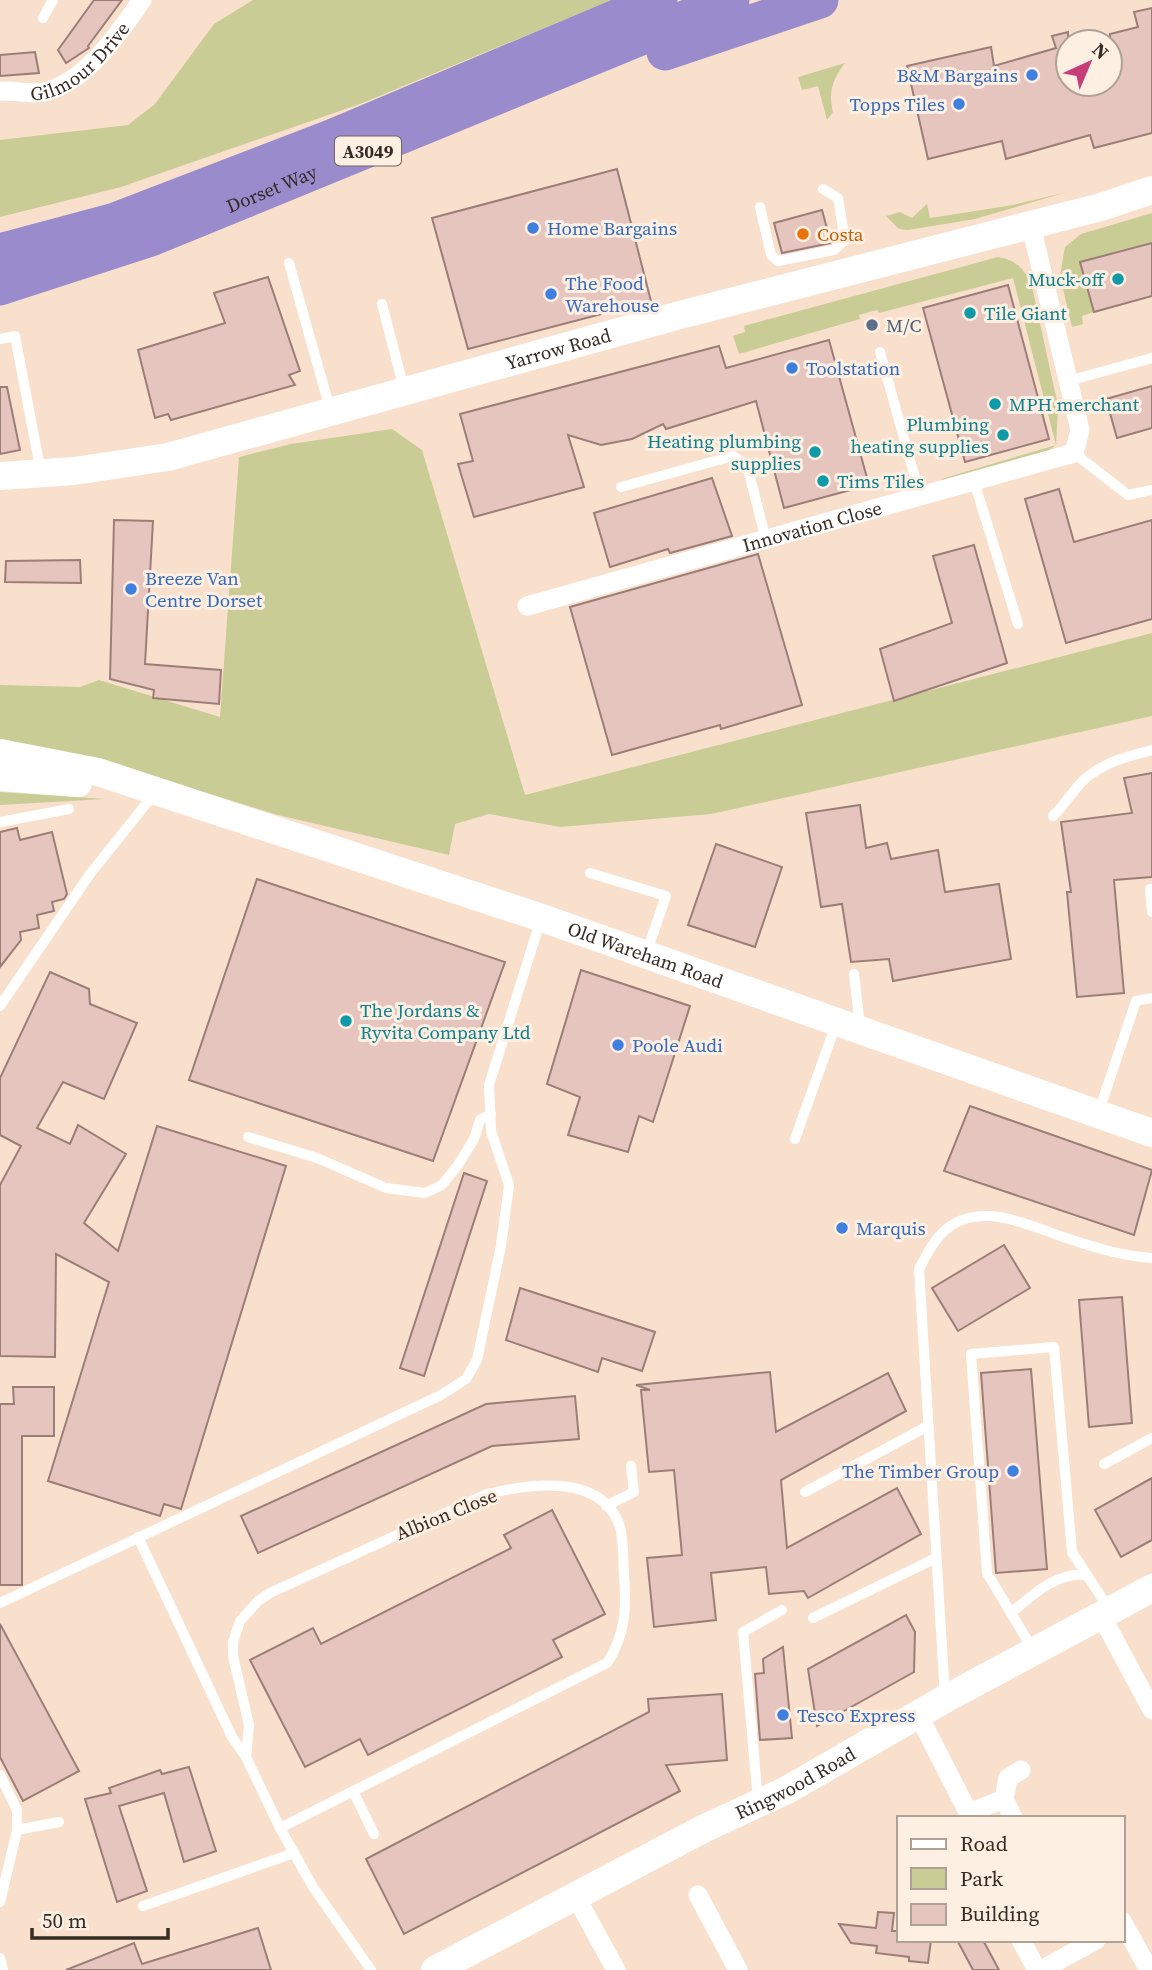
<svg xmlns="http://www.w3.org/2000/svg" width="1152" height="1970" font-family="'Source Serif 4',serif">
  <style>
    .green { fill: #c9cc95 }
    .building { fill: #e6c5bf; stroke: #9c7e78; stroke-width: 2 }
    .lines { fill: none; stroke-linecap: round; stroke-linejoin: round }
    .lane { stroke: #fff; stroke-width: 10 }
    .street { stroke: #fff; stroke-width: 19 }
    .secondary { stroke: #fff; stroke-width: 28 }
    .highway { stroke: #998bcc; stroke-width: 37 }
    .shop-dot { fill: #3f7fe0; stroke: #feefe3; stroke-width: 2.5 }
    .food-dot { fill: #e8710a; stroke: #feefe3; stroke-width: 2.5 }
    .culture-dot { fill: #0f9aa8; stroke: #feefe3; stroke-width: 2.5 }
    .service-dot { fill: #5c6f8a; stroke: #feefe3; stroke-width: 2.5 }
    .labels { text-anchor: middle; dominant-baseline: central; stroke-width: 6; stroke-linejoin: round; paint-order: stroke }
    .shield { fill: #feefe3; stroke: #71665e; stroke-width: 2 }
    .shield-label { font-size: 18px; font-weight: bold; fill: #352c25 }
    .street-label { font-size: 19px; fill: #352c25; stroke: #feefe3 }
    .shop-label { font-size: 19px; fill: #366cbe; stroke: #feefe3; text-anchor: start }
    .food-label { font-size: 19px; fill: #c56008; stroke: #feefe3; text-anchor: start }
    .culture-label { font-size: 19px; fill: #0d838f; stroke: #feefe3; text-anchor: start }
    .service-label { font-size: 19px; fill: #4e5e75; stroke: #feefe3; text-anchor: start }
  </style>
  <rect width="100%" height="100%" fill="#f9e0cc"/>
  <g class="green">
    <path d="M253,0H612L360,104L121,187L0,217V140L128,125L155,104L214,24Z"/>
    <path d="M845,63C833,79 828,91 833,112L827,120L818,86L802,90L798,77Z"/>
    <path d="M1067,192L975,219L908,230L899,229L886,216L900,212L912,218L927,204L930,218L1013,205Z"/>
    <path d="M1152,213V243L1080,262L1094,312L1082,316L1083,324L1072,327L1060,276L1065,247L1081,234Z"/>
    <path d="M998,257C1015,260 1022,267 1031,282L1058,406L1056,445L1045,453L946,482L941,479L1056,445L1013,278L879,313L877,310L859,315L860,319L739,354L733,336L745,332L744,326Z"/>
    <path d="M392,429L422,450L525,795L1152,633V716L711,814L560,827L489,814L455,824L449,855L278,815L113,765L0,742V685L80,687L99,680L220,717L239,457L291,444Z"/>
    <path d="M0,792L105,799L0,805Z"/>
  </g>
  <g class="building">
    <path d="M94,0H122L88,46L89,48L66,63L58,50Z"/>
    <path d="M1152,8V133L1094,148L1090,135L1006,159L1002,141L928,159L907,66L991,47L994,66L1056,48L1052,36L1068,32V84H1110V34L1138,27L1134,12Z"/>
    <path d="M35,52L39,73L0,76V55Z"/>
    <path d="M617,169L651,301L468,349L432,218Z"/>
    <path d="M822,210L831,243L782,253L774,223Z"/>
    <path d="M1152,243V296L1094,312L1080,262Z"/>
    <path d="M268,277L300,371L289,375L295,385L171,420L168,414L155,418L138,350L225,323L214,293Z"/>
    <path d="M1008,285L1049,439L965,462L923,308Z"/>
    <path d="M829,340L869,485L784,508L756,401L666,429L663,424L632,439L601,445L568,435L584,487L474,517L458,464L473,461L460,414L719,346L726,368Z"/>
    <path d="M1152,386V428L1117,438L1106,399Z"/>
    <path d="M0,387H7L20,450L0,454Z"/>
    <path d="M712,478L732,536L670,553L668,549L610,567L594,513Z"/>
    <path d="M1059,489L1074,542L1152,520V619L1066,643L1025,499Z"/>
    <path d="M114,520L153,521L145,664L221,670L219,704L153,698L154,690L110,679Z"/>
    <path d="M974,545L1007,663L894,701L880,649L952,623L933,556Z"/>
    <path d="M758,554L802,705L721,729L720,725L612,755L570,607Z"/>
    <path d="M80,560L81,583L5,582L6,561Z"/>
    <path d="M1152,773V877L1114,880L1124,993L1077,997L1067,892H1071L1061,822L1132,813L1124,778Z"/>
    <path d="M860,805L866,848L887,843L891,859L938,850L945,892L999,884L1011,959L893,981L889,959L851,962L842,904L821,907L806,813Z"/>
    <path d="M17,828L20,840L52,832L67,894L64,899L52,902L54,911L37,915L39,928L20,932L21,940L0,967V832Z"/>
    <path d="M716,844L782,867L755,947L688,925Z"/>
    <path d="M257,879L505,962L433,1161L189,1080Z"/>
    <path d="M581,970L690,1006L653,1122L639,1116L628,1152L568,1135L580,1097L547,1084Z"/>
    <path d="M50,972L89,989L90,1004L137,1023L104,1099L63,1082L37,1128L70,1144L78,1125L126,1154L84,1223L118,1251L157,1126L286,1166L181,1509L164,1504L160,1516L48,1481L109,1282L56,1254L55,1357L0,1356V1185L21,1146L0,1135V1078Z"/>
    <path d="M970,1106L1152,1170L1134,1235L944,1171Z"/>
    <path d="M464,1173L487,1181L424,1376L400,1368Z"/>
    <path d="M1004,1245L1030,1288L958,1331L932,1288Z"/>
    <path d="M520,1288L655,1332L642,1371L602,1358L598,1372L506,1340Z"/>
    <path d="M1122,1297L1132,1423L1089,1427L1079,1300Z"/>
    <path d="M1031,1369L1047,1569L996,1573L981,1373Z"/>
    <path d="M770,1372L776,1432L888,1373L906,1411L781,1480L787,1548L897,1488L921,1534L808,1598L804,1591L769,1594L766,1567L711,1573L716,1620L654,1627L647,1558L682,1555L674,1470L649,1472L641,1390H650L636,1385Z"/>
    <path d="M13,1387H54V1436H22V1585H0V1404H14Z"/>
    <path d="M575,1396L579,1439L492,1446L258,1553L241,1516L486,1404Z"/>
    <path d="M1152,1478V1540L1121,1557L1095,1510Z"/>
    <path d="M552,1510L605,1614L553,1640L562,1657L368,1755L360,1739L305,1767L250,1660L313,1628L321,1644L511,1548L504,1535Z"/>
    <path d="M906,1615L915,1632L914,1672L817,1726L808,1669Z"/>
    <path d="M0,1624L79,1771L23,1801L0,1757Z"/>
    <path d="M783,1647L792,1738L760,1740L755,1674L764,1673L763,1659Z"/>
    <path d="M722,1694L727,1760L666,1765L680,1791L404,1934L366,1859L649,1712L648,1699Z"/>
    <path d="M189,1767L216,1851L184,1862L164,1793L119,1806L147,1891L117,1902L85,1799L111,1793L109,1788L160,1770L162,1774Z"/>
    <path d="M878,1912L894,1913L892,1931H898V1940H931L928,1963L909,1961V1957L876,1953L877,1946L851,1943L839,1924L876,1928Z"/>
    <path d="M258,1928L271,1970H66L134,1943L142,1964Z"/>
    <path d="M957,1940H983L999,1970H973Z"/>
  </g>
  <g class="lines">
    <g class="lane">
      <path d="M43,18L53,0"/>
      <path d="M760,207L771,255L778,261L834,250L845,240L838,198L823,189"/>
      <path d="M289,263L330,409"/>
      <path d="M382,304L404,389"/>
      <path d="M0,339L15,336L41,473"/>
      <path d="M880,352L920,496"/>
      <path d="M1068,381L1152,358"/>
      <path d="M1074,453L1128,495L1152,490"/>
      <path d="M974,481L1018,624"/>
      <path d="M621,487L733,456L747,465L766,540"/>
      <path d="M1053,816C1066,804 1073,789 1086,778C1105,762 1128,756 1152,750"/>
      <path d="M0,822L69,809"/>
      <path d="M590,873L666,896L646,954"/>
      <path d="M1150,889L1152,912"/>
      <path d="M854,974L860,1026"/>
      <path d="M0,1006L90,874L154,794"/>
      <path d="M1099,1111L1136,1001L1152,998"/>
      <path d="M248,1137L317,1158L386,1188L425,1193L442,1185L458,1165L474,1139L480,1120L491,1114"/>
      <path d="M795,1139L836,1024"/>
      <path d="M1104,1464L1152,1438"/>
      <path d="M805,1492L928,1426"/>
      <path d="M606,1506L634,1492L631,1466"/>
      <path d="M138,1537L232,1737L246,1757"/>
      <path d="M0,1603L441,1395L466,1379L477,1360L501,1246L509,1185L491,1131L489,1085L540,922"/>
      <path d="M1012,1612C1033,1595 1056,1572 1086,1575"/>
      <path d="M813,1618L936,1558"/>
      <path d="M1032,1648L987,1573L971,1354L1054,1347L1072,1552L1109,1609"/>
      <path d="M945,1697L919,1269C928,1252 937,1233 955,1223C990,1205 1030,1226 1063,1237C1093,1247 1121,1256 1152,1258"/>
      <path d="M0,1775L17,1810V1830L0,1902"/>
      <path d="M353,1791L374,1834"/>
      <path d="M758,1801L743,1632L782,1610"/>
      <path d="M280,1828L607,1663C625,1636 627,1608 624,1576C623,1561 624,1542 620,1527C602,1472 529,1484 487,1494L270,1593L258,1601L240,1621L233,1642V1656L249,1725L246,1757L280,1828L313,1887L371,1970"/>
      <path d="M17,1830L59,1822"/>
      <path d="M143,1906L294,1853"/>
      <path d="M0,1958L3,1970"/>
    </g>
    <g class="street">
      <path id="s1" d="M0,91C15,90 29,95 44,92C85,83 120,32 142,0"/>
      <path id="s2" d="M527,606L1074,453L1080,430L1031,226"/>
      <path d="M1101,1615L1152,1710"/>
      <path d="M918,1714L971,1818"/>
      <path d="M1004,1799L1013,1818"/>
      <path d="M969,1813L1004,1799L1008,1778L1021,1770"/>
      <path d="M698,1895L738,1970"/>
      <path d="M576,1897L616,1970"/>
      <path d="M1122,1921L1149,1970"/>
      <path d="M1021,1940L1037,1970"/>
      <path d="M1041,1970L1096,1940"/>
    </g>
    <g class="secondary">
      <path id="s3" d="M0,476L74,471L168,457L676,316L1101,207L1152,190"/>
      <path id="s4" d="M0,753L98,772L542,918L1152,1133"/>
      <path d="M0,777L78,783"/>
      <path id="s5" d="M435,1970L703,1829L787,1790L945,1699L1152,1588"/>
    </g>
    <g class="highway">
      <path d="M665,52L820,0"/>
      <path d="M0,252L115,221L331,138L659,0"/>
      <path id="s6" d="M0,287L151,238L731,0"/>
    </g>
  </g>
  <g class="shop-dot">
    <circle cx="1032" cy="75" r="7"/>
    <circle cx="959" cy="104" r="7"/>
    <circle cx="533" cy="228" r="7"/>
    <circle cx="551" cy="294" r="7"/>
    <circle cx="792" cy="368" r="7"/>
    <circle cx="131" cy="589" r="7"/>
    <circle cx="618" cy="1045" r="7"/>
    <circle cx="842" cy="1228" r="7"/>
    <circle cx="1013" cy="1471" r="7"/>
    <circle cx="783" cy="1715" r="7"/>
  </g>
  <circle class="food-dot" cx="803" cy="234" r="7"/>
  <g class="culture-dot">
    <circle cx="1118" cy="279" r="7"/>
    <circle cx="970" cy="313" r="7"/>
    <circle cx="995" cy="404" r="7"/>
    <circle cx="1003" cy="435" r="7"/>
    <circle cx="815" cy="452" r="7"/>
    <circle cx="823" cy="481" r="7"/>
    <circle cx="346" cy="1021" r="7"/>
  </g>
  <circle class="service-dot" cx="872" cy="325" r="7"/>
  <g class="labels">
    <rect class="shield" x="335" y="136.5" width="66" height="29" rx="5"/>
    <g class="shield-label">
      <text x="368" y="151">A3049</text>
    </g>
    <g class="street-label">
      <text stroke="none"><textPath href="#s1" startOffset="91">Gilmour Drive</textPath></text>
      <text stroke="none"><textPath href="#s6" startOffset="289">Dorset Way</textPath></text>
      <text stroke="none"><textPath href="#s3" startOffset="574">Yarrow Road</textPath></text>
      <text stroke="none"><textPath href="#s2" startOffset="296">Innovation Close</textPath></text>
      <text stroke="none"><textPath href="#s4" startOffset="677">Old Wareham Road</textPath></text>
      <text transform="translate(446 1514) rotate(-22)">Albion Close</text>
      <text stroke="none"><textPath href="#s5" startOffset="406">Ringwood Road</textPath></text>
    </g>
    <g class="shop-label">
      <text x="1018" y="75" text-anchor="end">B&amp;M Bargains</text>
      <text x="945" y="104" text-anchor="end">Topps Tiles</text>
      <text x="547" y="228">Home Bargains</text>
      <text x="565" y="283">The Food<tspan x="565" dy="22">Warehouse</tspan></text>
      <text x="806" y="368">Toolstation</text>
      <text x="145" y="578">Breeze Van<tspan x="145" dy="22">Centre Dorset</tspan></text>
      <text x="632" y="1045">Poole Audi</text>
      <text x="856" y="1228">Marquis</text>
      <text x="999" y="1471" text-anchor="end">The Timber Group</text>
      <text x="797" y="1715">Tesco Express</text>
    </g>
    <g class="food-label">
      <text x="817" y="234">Costa</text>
    </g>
    <g class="culture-label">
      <text x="1104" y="279" text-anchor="end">Muck-off</text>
      <text x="984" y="313">Tile Giant</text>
      <text x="1009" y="404">MPH merchant</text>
      <text x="989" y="424" text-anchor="end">Plumbing<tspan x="989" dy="22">heating supplies</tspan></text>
      <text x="801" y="441" text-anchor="end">Heating plumbing<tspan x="801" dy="22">supplies</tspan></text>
      <text x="837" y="481">Tims Tiles</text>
      <text x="360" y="1010">The Jordans &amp;<tspan x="360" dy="22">Ryvita Company Ltd</tspan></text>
    </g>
    <g class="service-label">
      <text x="886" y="325">M/C</text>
    </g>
  </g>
  <rect x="897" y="1816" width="228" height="126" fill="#feefe3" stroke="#aea197" stroke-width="2"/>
  <rect x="911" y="1839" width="35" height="10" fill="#ffffff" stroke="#aea197" stroke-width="2"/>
  <text x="960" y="1851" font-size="21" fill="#352c25">Road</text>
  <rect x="911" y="1868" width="35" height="21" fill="#c9cc95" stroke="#aea197" stroke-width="2"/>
  <text x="960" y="1886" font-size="21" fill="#352c25">Park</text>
  <rect x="911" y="1904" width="35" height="21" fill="#e6c5bf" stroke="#aea197" stroke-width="2"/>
  <text x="960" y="1921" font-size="21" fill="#352c25">Building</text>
  <g transform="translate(1089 63) rotate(44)"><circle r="33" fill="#feefe3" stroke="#aea197" stroke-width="2"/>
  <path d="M0-5L12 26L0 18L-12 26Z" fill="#c73d77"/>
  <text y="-10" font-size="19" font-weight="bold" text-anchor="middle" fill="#352c25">N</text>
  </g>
  <path d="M32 1928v10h136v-10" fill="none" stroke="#352c25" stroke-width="3.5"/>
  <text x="42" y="1928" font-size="21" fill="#352c25" stroke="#feefe3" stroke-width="5" paint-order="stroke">50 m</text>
</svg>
